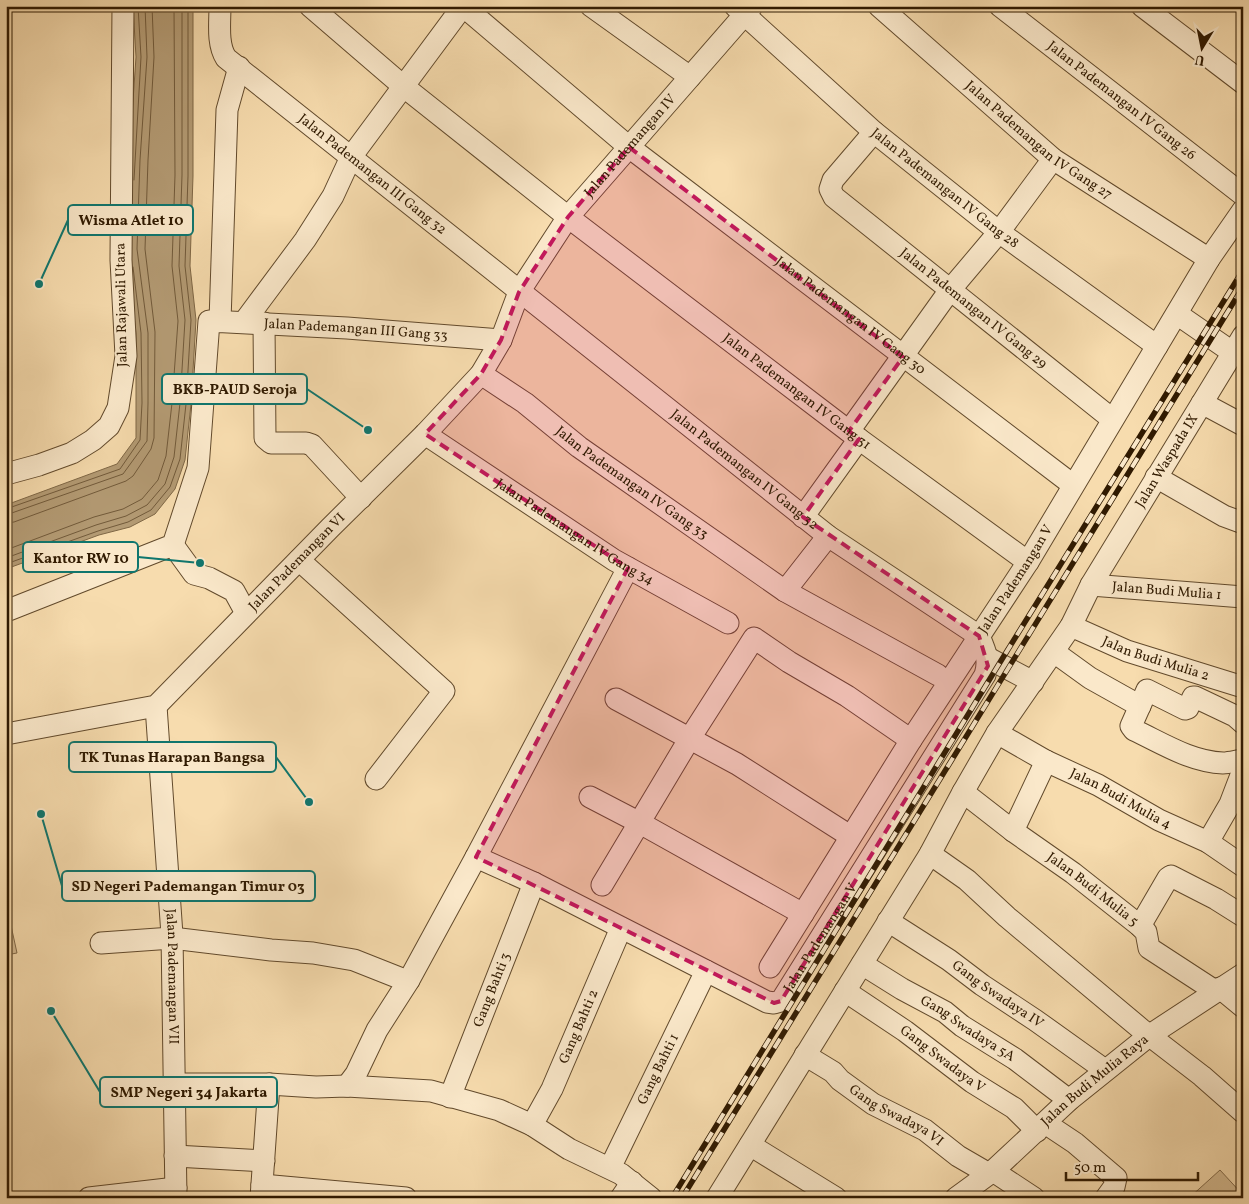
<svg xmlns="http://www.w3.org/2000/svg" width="1249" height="1204" font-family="Vollkorn,serif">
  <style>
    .green { fill: #d5bb91; stroke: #826a49 }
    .water { fill: #b39a73; stroke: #7f6745 }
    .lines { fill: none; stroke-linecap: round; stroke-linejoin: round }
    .shore { stroke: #725a3a; stroke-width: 1 }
    .minor-casing { stroke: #624a2c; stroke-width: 23 }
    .minor { stroke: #fae8ca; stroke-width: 21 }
    .rail-casing { stroke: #301a01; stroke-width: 5.5 }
    .rail { stroke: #fae8ca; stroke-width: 4; stroke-dasharray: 11; stroke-linecap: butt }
    .marked { fill: #c2185b; fill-opacity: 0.2; stroke: #c2185b; stroke-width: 4; stroke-dasharray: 10 6; stroke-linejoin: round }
    .labels { text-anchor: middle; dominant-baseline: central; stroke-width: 4; stroke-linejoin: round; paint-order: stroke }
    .street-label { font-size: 14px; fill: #301a01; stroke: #fae8ca }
    .leader { fill: none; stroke: #0f766e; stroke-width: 2 }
    .callout-dot { fill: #0f766e; stroke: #fae8ca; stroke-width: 2 }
    .callout { fill: #fae8ca; stroke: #0f766e; stroke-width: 2 }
    .callout-label { font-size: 15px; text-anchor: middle; font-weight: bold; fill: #301a01 }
  </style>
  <rect width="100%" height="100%" fill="#f7dcae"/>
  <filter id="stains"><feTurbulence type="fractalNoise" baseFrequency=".004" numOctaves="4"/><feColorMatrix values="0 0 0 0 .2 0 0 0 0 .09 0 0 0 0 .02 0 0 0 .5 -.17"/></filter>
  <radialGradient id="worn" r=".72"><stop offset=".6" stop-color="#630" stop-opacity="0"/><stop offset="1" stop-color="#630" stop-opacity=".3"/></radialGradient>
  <g class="green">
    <path d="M10,921L17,953L6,955V922Z"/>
    <path d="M1220,1170L1243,1195V1198H1189Z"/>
  </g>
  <path class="water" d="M133,6H193V176L190,266L196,320L191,404L185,460L175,489L155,514L130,527L99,535L6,569V505L117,464L136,438V333L126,250L129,159L136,57Z"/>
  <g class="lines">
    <g class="shore">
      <path d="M134,180L141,57L138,6"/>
      <path d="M6,509L120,469L140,440L142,403L141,333L133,267"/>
      <path d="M6,515L123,474L147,441L148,403V333L137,249L140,160L147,57L145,6"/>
      <path d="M6,523L14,522L126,481L133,476L151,449L154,438L155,332L145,249L148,160L154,57L152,6"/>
      <path d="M6,550L94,517L123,509L142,499L158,480L166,456L172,403L178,321L172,266L175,175L174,6"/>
      <path d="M6,558L96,525L126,516L147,505L165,484L174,457L180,403L185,320L179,266L182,175V6"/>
      <path d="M6,564L98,531L128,522L151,510L170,487L180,459L186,404L191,320L185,266L188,176V6"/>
    </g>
    <defs>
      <g id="minor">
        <path id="s1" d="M220,6C220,23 217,44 226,58L828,536L979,636"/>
        <path id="s2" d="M310,6L403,86L568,217L859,439L1028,562"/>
        <path id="s3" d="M463,6L629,147L1073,485"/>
        <path d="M591,6L690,77"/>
        <path id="s4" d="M735,6L874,132L999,232L1157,346"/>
        <path id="s5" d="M879,6L1053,159L1209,259"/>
        <path id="s6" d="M1000,6L1243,195"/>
        <path d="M1142,6L1243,83"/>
        <path id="s7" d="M874,132L833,180L830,189L834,197L1112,419"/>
        <path d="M1177,314L1232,352"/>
        <path d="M220,321L227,110L239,67"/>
        <path d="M244,322L305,240L333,196L351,157L463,6"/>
        <path d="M264,323L265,438L271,443H306L312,445L361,498"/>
        <path id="s8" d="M481,374L525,403L579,447L785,591L938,675"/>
        <path d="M1202,403L1243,425"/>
        <path d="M849,431L950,290L999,232L1053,159"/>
        <path id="s9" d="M425,434L614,560L728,623"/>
        <path d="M6,474L39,465L72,453L93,440L109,426L118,408L126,356L121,260L123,6"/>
        <path d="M1156,477L1224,516L1243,523"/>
        <path d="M803,517L859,439"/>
        <path d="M173,545L194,574L209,578L234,591L246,613"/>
        <path d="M299,560L444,691L376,779"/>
        <path id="s10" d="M1091,585L1243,597"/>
        <path d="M785,591L828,536"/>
        <path id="s11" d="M6,611L173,545L198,468L209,321L347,328L501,340"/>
        <path id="s12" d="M1071,626L1127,651L1243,687"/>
        <path d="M1054,652L1090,678L1140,706"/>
        <path d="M988,658L1033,682"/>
        <path d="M616,699L737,764L850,836"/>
        <path id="s13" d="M156,706L172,935L176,1198"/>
        <path d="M1243,723L1235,716L1195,697H1193L1188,708L1185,709L1147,690L1131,726L1134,730C1162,743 1191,762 1223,763C1229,763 1236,761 1243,760"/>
        <path id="s14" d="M997,733L1046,761L1098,785L1159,820L1208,842L1243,866"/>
        <path id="s15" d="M6,734L156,706L330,528L425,434L481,374L501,340L519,292L568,217L752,6"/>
        <path id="s16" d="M963,792L1013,831L1073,873L1140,926L1146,932L1149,948L1215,991"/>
        <path d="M590,797L640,823L803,914"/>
        <path d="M1013,831L1046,761"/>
        <path d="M1208,842L1230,804L1243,770"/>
        <path d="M930,854L967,880L1007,917L1141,1029L1202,1076L1243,1112"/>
        <path id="s17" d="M476,857L534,883L767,1002L774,1003L781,1001L985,675C990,660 985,650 979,636"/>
        <path d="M602,885L690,738L754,638L789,662L847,696L911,740"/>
        <path id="s18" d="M888,921L949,960L982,985L1035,1020L1105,1070"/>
        <path d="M1140,926L1168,878L1171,876L1216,899L1243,916"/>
        <path d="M101,943L172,938L271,950L313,953L354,960L402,979L409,980"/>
        <path id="s19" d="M862,964L902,989L945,1012L962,1026L1015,1059L1069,1100"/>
        <path id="s20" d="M770,967L911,740L1028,562L1209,259L1243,210"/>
        <path d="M1220,988L1243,1007"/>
        <path id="s21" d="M845,991L905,1031L972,1082L1014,1108L1037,1131"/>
        <path id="s22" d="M805,1055L833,1072L840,1080L873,1104L925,1130L958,1156L989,1174"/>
        <path d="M174,1084H269L316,1087L347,1086L431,1091L499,1110L532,1125L569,1149L621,1174L651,1198"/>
        <path d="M347,1086L356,1074L377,1030L409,980L476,857L628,568"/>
        <path id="s23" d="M450,1097L534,883"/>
        <path d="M1045,1123L1075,1143L1116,1178L1114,1187L1106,1198"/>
        <path id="s24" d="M532,1125L552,1089L621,928"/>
        <path d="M750,1145L836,1198"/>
        <path d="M175,1156L264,1161"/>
        <path id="s25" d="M610,1168L706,971"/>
        <path d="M993,1171L1034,1198"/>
        <path d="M262,1185L406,1198"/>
        <path d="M89,1198L176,1188"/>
        <path d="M261,1198L269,1084"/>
        <path d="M621,1198L632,1182"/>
        <path id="s26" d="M717,1198L930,854L963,792L997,733L1071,626L1091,585L1243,336"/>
        <path id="s27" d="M956,1198L993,1171L1069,1100L1150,1035L1243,974"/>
      </g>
    </defs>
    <use href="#minor" class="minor-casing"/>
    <use href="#minor" class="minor"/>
    <defs>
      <g id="rail">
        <path d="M672,1198L999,664L1243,270"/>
        <path d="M682,1198L1243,287"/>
      </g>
    </defs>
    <use href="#rail" class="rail-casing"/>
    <use href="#rail" class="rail"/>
  </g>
  <path class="marked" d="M629,147L903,357L849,431L859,439L803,517L979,636L988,666L781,1001L774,1003L476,857L628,568L425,434L481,374L501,340L519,292L568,217Z"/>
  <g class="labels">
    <g class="street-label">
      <text stroke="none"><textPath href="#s6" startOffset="154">Jalan Pademangan IV Gang 26</textPath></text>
      <text stroke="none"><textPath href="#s5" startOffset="209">Jalan Pademangan IV Gang 27</textPath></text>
      <text stroke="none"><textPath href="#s15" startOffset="892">Jalan Pademangan IV</textPath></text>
      <text stroke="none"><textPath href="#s1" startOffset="240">Jalan Pademangan III Gang 32</textPath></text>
      <text stroke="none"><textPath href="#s4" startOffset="278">Jalan Pademangan IV Gang 28</textPath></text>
      <text transform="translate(122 305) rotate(-91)">Jalan Rajawali Utara</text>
      <text stroke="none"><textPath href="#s7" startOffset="260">Jalan Pademangan IV Gang 29</textPath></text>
      <text stroke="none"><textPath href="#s3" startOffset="496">Jalan Pademangan IV Gang 30</textPath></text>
      <text stroke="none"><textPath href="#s11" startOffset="555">Jalan Pademangan III Gang 33</textPath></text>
      <text stroke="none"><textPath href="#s2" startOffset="621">Jalan Pademangan IV Gang 31</textPath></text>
      <text stroke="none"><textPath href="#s26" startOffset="864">Jalan Waspada IX</textPath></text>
      <text stroke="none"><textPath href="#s1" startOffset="715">Jalan Pademangan IV Gang 32</textPath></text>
      <text stroke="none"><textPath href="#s8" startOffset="186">Jalan Pademangan IV Gang 33</textPath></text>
      <text stroke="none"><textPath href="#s9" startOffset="179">Jalan Pademangan IV Gang 34</textPath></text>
      <text stroke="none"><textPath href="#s15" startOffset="354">Jalan Pademangan VI</textPath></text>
      <text stroke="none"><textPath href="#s20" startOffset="459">Jalan Pademangan V</textPath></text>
      <text stroke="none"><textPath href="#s10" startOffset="76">Jalan Budi Mulia 1</textPath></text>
      <text stroke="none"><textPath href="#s12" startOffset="91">Jalan Budi Mulia 2</textPath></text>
      <text stroke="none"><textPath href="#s14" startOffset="140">Jalan Budi Mulia 4</textPath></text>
      <text stroke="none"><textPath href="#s16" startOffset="162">Jalan Budi Mulia 5</textPath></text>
      <text stroke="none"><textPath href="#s17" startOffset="414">Jalan Pademangan V</textPath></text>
      <text stroke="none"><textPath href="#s13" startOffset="271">Jalan Pademangan VII</textPath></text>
      <text stroke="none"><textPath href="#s23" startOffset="115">Gang Bahti 3</textPath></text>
      <text stroke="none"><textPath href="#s18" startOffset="132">Gang Swadaya IV</textPath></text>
      <text stroke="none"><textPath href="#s24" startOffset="109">Gang Bahti 2</textPath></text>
      <text stroke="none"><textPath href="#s19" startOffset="124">Gang Swadaya 5A</textPath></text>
      <text stroke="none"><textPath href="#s21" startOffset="119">Gang Swadaya V</textPath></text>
      <text stroke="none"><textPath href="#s25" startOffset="110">Gang Bahti 1</textPath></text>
      <text stroke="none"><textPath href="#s27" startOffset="182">Jalan Budi Mulia Raya</textPath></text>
      <text stroke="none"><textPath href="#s22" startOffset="110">Gang Swadaya VI</textPath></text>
    </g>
  </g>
  <path class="leader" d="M39 284L68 220M368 430L307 389M200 563L138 557M309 802L276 757M41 814L62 886M51 1011L100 1092"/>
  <g class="callout-dot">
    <circle cx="39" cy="284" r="5"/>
    <circle cx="368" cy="430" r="5"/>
    <circle cx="200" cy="563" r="5"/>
    <circle cx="309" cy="802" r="5"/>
    <circle cx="41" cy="814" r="5"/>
    <circle cx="51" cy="1011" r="5"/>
  </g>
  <g class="callout">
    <rect x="68" y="205" width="125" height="30" rx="5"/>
    <rect x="162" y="374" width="145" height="30" rx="5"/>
    <rect x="23" y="542" width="115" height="30" rx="5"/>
    <rect x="69" y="742" width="207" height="30" rx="5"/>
    <rect x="62" y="871" width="253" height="30" rx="5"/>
    <rect x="100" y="1077" width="177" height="30" rx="5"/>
  </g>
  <g class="callout-label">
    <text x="131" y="225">Wisma Atlet 10</text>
    <text x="235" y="394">BKB-PAUD Seroja</text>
    <text x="81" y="563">Kantor RW 10</text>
    <text x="172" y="762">TK Tunas Harapan Bangsa</text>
    <text x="188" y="891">SD Negeri Pademangan Timur 03</text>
    <text x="189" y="1097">SMP Negeri 34 Jakarta</text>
  </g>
  <rect width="1249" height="1204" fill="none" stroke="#f7dcae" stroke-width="25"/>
  <rect x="8" y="8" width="1234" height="1189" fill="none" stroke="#301a01" stroke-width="2.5"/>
  <rect x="12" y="12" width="1224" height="1179" fill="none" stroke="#301a01"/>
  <g transform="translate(1202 48) rotate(190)" stroke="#fae8ca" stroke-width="4" paint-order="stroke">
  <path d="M0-4L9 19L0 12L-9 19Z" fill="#301a01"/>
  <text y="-8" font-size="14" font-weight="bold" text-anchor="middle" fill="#301a01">U</text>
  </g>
  <path d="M1066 1172v8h132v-8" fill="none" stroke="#301a01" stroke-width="2.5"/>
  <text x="1074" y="1172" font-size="15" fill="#301a01" stroke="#fae8ca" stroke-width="4" paint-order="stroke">50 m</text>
  <rect width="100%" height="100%" filter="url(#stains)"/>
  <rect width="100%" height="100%" fill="url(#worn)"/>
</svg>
